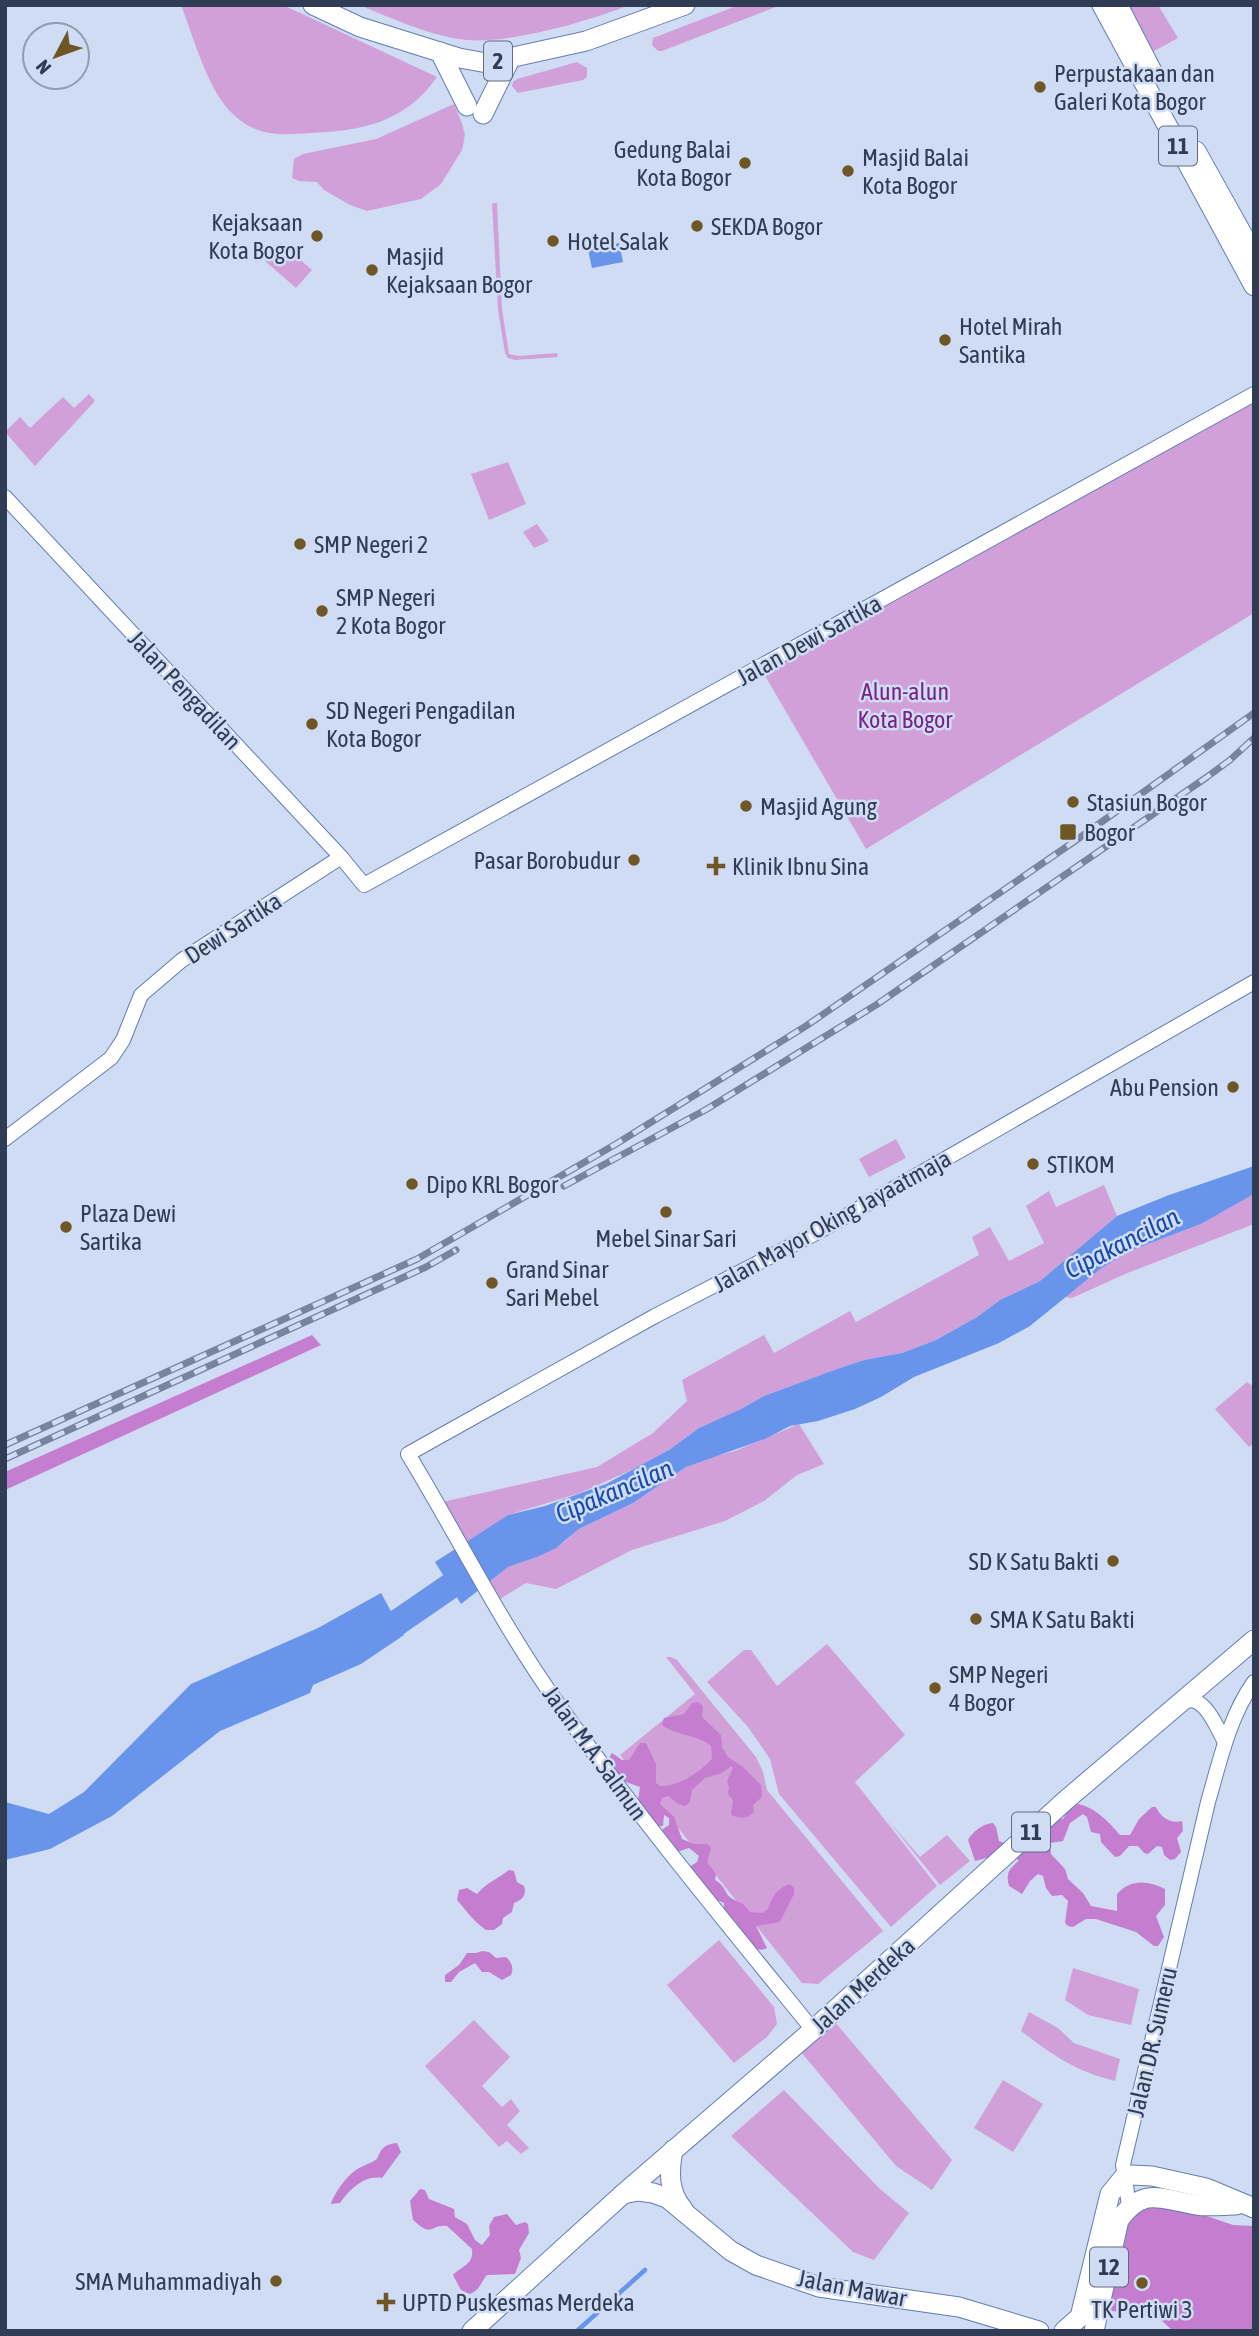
<svg xmlns="http://www.w3.org/2000/svg" width="1259" height="2336" font-family="'Asap Condensed',sans-serif">
  <style>
    .green { fill: #d2a0d9 }
    .forest { fill: #c57ecf }
    .water { fill: #6895eb }
    .lines { fill: none; stroke-linecap: round; stroke-linejoin: round }
    .stream { stroke: #6895eb; stroke-width: 4.5 }
    .river { stroke: #6895eb; stroke-width: 26 }
    .minor-casing { stroke: #617db2; stroke-width: 16 }
    .major-casing { stroke: #617db2; stroke-width: 21 }
    .minor { stroke: #fff; stroke-width: 14 }
    .major { stroke: #fff; stroke-width: 19 }
    .rail-casing { stroke: #77849b; stroke-width: 7 }
    .rail { stroke: #cfdcf3; stroke-width: 4.5; stroke-dasharray: 13; stroke-linecap: butt }
    .poi-dot { fill: #6e5627; stroke: #cfdcf3; stroke-width: 2.5 }
    .labels { text-anchor: middle; dominant-baseline: central; stroke-width: 5; stroke-linejoin: round; paint-order: stroke }
    .shield { fill: #cfdcf3; stroke: #5f6c83; stroke-width: 2 }
    .shield-label { font-size: 23px; font-weight: bold; fill: #2f3c53 }
    .poi-label { font-size: 24px; fill: #2f3c53; stroke: #cfdcf3; text-anchor: start }
    .street-label { font-size: 24px; fill: #2f3c53; stroke: #cfdcf3 }
    .park-label { font-size: 24px; fill: #782285; stroke: #cfdcf3 }
    .water-label { font-size: 26px; font-style: italic; fill: #1849ac; stroke: #cfdcf3 }
  </style>
  <rect width="100%" height="100%" fill="#cfdcf3"/>
  <g class="green">
    <path d="M181,5H283L437,77C406,122 362,131 310,133C282,135 258,137 235,116C208,93 194,38 181,5Z"/>
    <path d="M359,5H629C590,21 509,44 467,40C433,37 391,18 359,5Z"/>
    <path d="M739,5H781L662,51H658L652,45L653,38Z"/>
    <path d="M1118,5H1158L1178,38L1145,56Z"/>
    <path d="M577,62L587,68V77L583,80L518,93L512,86L513,82L517,79Z"/>
    <path d="M454,104L462,123L465,135L462,150L441,184L421,199L367,211L350,205L324,190L317,182L299,181L292,178L294,159L303,154L376,139Z"/>
    <path d="M492,203H497L502,309L509,354L519,356L557,353L558,357L515,360L508,358L505,353L498,310Z"/>
    <path d="M281,243L312,270L296,288L265,261Z"/>
    <path d="M89,394L95,401L35,466L5,432L20,417L30,428L63,397L74,408Z"/>
    <path d="M1254,395V613L866,849L760,667Z"/>
    <path d="M508,462L526,504L489,520L471,474Z"/>
    <path d="M537,524L549,541L534,548L523,532Z"/>
    <path d="M896,1139L906,1158L869,1177L859,1159Z"/>
    <path d="M1104,1185L1117,1216L1040,1281L1000,1300L977,1317L936,1340L902,1353L864,1360L837,1369L764,1396L741,1409L699,1428L669,1450L645,1464L580,1493L508,1515L462,1545L438,1503L597,1467L653,1433L687,1401L682,1380L764,1335L774,1353L850,1311L856,1322L979,1255L972,1237L990,1227L1009,1261L1044,1243L1026,1206L1049,1191L1056,1207Z"/>
    <path d="M1254,1194V1224L1125,1274L1072,1298L1065,1297L1099,1270L1127,1252L1201,1224Z"/>
    <path d="M1247,1382L1254,1387V1443L1249,1447L1215,1409Z"/>
    <path d="M799,1424L824,1464L797,1475L764,1501L725,1521L632,1550L556,1589L526,1583L495,1602L485,1585L508,1567L537,1557L564,1542L579,1529L633,1503L686,1467L704,1459L735,1451Z"/>
    <path d="M827,1644L905,1735L855,1782L937,1886L891,1927L779,1794L770,1759L748,1727L707,1682L744,1650H751L777,1686Z"/>
    <path d="M666,1657H671L677,1660L756,1757L763,1772L767,1790L883,1931L818,1984L802,1983L620,1755L695,1694Z"/>
    <path d="M886,1818L920,1857L947,1835L970,1861L940,1885Z"/>
    <path d="M719,1940L774,2007L777,2024L767,2037L734,2063L667,1985Z"/>
    <path d="M1073,1968L1139,1989L1131,2025L1088,2015L1065,2000Z"/>
    <path d="M1029,2012L1058,2028L1074,2043L1120,2059L1115,2081C1075,2071 1054,2056 1021,2031Z"/>
    <path d="M474,2020L510,2057L482,2086L502,2107L511,2099L520,2111L507,2125L529,2148L521,2154L507,2141L499,2147L425,2066Z"/>
    <path d="M834,2021L952,2160L932,2190L896,2166L801,2052Z"/>
    <path d="M1003,2080L1043,2104L1013,2152L974,2128Z"/>
    <path d="M784,2090L880,2189L909,2213L874,2260L853,2252L731,2136Z"/>
  </g>
  <g class="forest">
    <path d="M312,1335L321,1345L5,1490V1472Z"/>
    <path d="M698,1702L703,1706L702,1717L721,1735L722,1747L728,1757L743,1767L761,1785L762,1797L753,1805L754,1812C747,1819 741,1819 731,1815L733,1800L728,1794L729,1787L727,1781L733,1768L731,1766L722,1773L705,1778L692,1790L690,1802L685,1806L678,1804L668,1796L662,1798L660,1804L674,1817L682,1839L694,1844H707L711,1848C706,1870 705,1857 716,1874L715,1880C726,1886 724,1893 731,1898C742,1905 741,1900 750,1912L762,1913L768,1909C772,1897 777,1888 790,1884L794,1888V1894L780,1922L756,1926L767,1948C752,1955 745,1939 740,1928L733,1926L724,1916V1903L712,1898L689,1873L691,1866L697,1862L699,1856L689,1848L677,1852L660,1835L663,1829L669,1825V1818L664,1815L663,1826H656L637,1807L640,1787L615,1778C609,1769 605,1763 612,1753L622,1760H629L640,1743H646L656,1764V1783L661,1786C679,1786 700,1772 712,1759L711,1746C697,1734 676,1736 662,1725L664,1718L684,1714L692,1703Z"/>
    <path d="M1078,1804C1095,1807 1110,1823 1120,1835H1130L1139,1819L1152,1807H1156C1161,1818 1171,1824 1182,1821L1183,1831L1177,1838L1181,1852L1175,1859L1170,1860L1164,1855L1162,1847L1157,1846L1148,1854L1144,1853L1138,1846H1129L1120,1856L1115,1857L1101,1842L1100,1834L1091,1832L1087,1817L1083,1814L1070,1823L1063,1841L1050,1843L1051,1854L1065,1869L1068,1879L1083,1893L1091,1906L1117,1911V1894C1130,1879 1148,1880 1165,1889V1905L1156,1916L1164,1937L1158,1946H1154L1136,1932L1096,1919H1086L1073,1927L1068,1926L1065,1923L1068,1901L1062,1895L1052,1896L1046,1888L1043,1876L1038,1874L1030,1881L1022,1894L1009,1886C1005,1871 1011,1869 1019,1860L1002,1854L975,1861L968,1840C972,1832 984,1823 993,1823L996,1827L999,1841L1017,1848L1033,1850L1043,1835L1058,1819H1063L1068,1811Z"/>
    <path d="M509,1870L514,1871L517,1882L524,1886C527,1895 522,1900 514,1903L512,1912L503,1918L502,1924L494,1930H486C472,1920 467,1911 457,1900L459,1890L467,1888L477,1894C487,1882 498,1879 509,1870Z"/>
    <path d="M482,1951L489,1952L496,1958L506,1957C512,1962 514,1969 511,1975L502,1980L489,1972H482L475,1963L459,1972L451,1982H445V1975L459,1965L467,1953H476Z"/>
    <path d="M397,2143L401,2152L382,2178C364,2175 349,2190 340,2203L331,2204C334,2193 347,2176 356,2170C363,2165 370,2164 377,2159C381,2148 385,2144 397,2143Z"/>
    <path d="M420,2189L425,2190L429,2199L454,2209L455,2217L467,2224L475,2240L482,2245L490,2235L489,2226L494,2217L507,2214L516,2225L525,2222L528,2224L529,2233L519,2250L521,2258L515,2274L487,2275C480,2283 481,2289 470,2294L461,2290L453,2275C461,2266 474,2265 472,2249L447,2226C429,2224 434,2239 413,2220L410,2201Z"/>
    <path d="M1146,2203L1174,2205L1233,2225L1254,2226V2331H1173L1159,2318L1106,2310L1126,2217Z"/>
  </g>
  <g class="water">
    <path d="M619,243L623,262L592,268L588,250Z"/>
    <path d="M1254,1166V1194L1201,1224L1127,1252L1099,1270L1030,1326L999,1343L914,1377L881,1397L855,1409L818,1421L790,1426L765,1439L686,1467L633,1503L579,1529L556,1548L537,1557L508,1567L461,1604L435,1562L508,1515L545,1506L606,1484L669,1450L699,1428L741,1409L764,1396L837,1369L864,1360L902,1353L936,1340L977,1317L1000,1300L1040,1281L1117,1216L1169,1195Z"/>
    <path d="M381,1593L404,1635L361,1664L313,1685L310,1693L220,1731L112,1816L50,1849L5,1860V1802L49,1814L84,1792L191,1684L318,1628Z"/>
  </g>
  <g class="lines">
    <path class="stream" d="M577,2331L645,2270"/>
    <path class="river" d="M369,1642L478,1567"/>
    <defs>
      <g id="minor">
        <path d="M5,497L341,857L364,885L1254,394"/>
        <path d="M5,1139L111,1058L123,1040L141,995L182,960L341,857"/>
        <path d="M1179,1704C1184,1702 1190,1699 1195,1701C1209,1706 1218,1730 1225,1742"/>
        <path d="M813,2030C727,1924 640,1819 561,1708C503,1628 459,1538 408,1454L655,1316L818,1232L1254,982"/>
        <path d="M1129,2206L1123,2165L1208,1802C1220,1761 1229,1717 1254,1682"/>
      </g>
      <g id="major">
        <path d="M313,5L360,27L459,58L487,63L586,41L685,5"/>
        <path d="M1102,5L1254,286"/>
        <path d="M1118,5L1153,73"/>
        <path d="M440,52L467,106"/>
        <path d="M483,114L510,59"/>
        <path d="M1196,151L1254,255"/>
        <path d="M673,2150C669,2171 668,2192 683,2209"/>
        <path d="M623,2194L638,2191L653,2193L667,2198L731,2251L756,2265L819,2287L959,2307L1039,2331"/>
        <path d="M472,2331L623,2194L813,2030L1066,1800L1254,1640"/>
        <path d="M1064,2331L1080,2317L1110,2194L1123,2178L1131,2175L1152,2176L1206,2188L1254,2208"/>
        <path d="M1094,2331L1119,2220C1144,2185 1162,2200 1197,2205C1210,2207 1224,2205 1236,2205"/>
      </g>
    </defs>
    <use href="#minor" class="minor-casing"/>
    <use href="#major" class="major-casing"/>
    <use href="#minor" class="minor"/>
    <use href="#major" class="major"/>
    <defs>
      <g id="rail">
        <path d="M564,1186L707,1109L876,1005L1207,777L1230,760L1254,738"/>
        <path d="M5,1445L417,1259L616,1144L806,1026L1075,841L1254,713"/>
        <path d="M5,1459L426,1267L456,1250"/>
      </g>
    </defs>
    <use href="#rail" class="rail-casing"/>
    <use href="#rail" class="rail"/>
  </g>
  <g class="poi-dot">
    <circle cx="1040" cy="87" r="7"/>
    <circle cx="745" cy="163" r="7"/>
    <circle cx="848" cy="171" r="7"/>
    <circle cx="697" cy="226" r="7"/>
    <circle cx="317" cy="236" r="7"/>
    <circle cx="553" cy="241" r="7"/>
    <circle cx="372" cy="270" r="7"/>
    <circle cx="945" cy="340" r="7"/>
    <circle cx="300" cy="544" r="7"/>
    <circle cx="322" cy="611" r="7"/>
    <circle cx="312" cy="724" r="7"/>
    <circle cx="1073" cy="802" r="7"/>
    <circle cx="746" cy="806" r="7"/>
    <rect x="1059" y="823" width="18" height="18" rx="3.5"/>
    <circle cx="634" cy="860" r="7"/>
    <path d="M712.5 855.5h7v7h7v7h-7v7h-7v-7h-7v-7h7z"/>
    <circle cx="1233" cy="1087" r="7"/>
    <circle cx="1033" cy="1164" r="7"/>
    <circle cx="412" cy="1184" r="7"/>
    <circle cx="666" cy="1212" r="7"/>
    <circle cx="66" cy="1227" r="7"/>
    <circle cx="492" cy="1283" r="7"/>
    <circle cx="1113" cy="1561" r="7"/>
    <circle cx="976" cy="1619" r="7"/>
    <circle cx="935" cy="1688" r="7"/>
    <circle cx="276" cy="2281" r="7"/>
    <circle cx="1142" cy="2283" r="7"/>
    <path d="M382.5 2291.5h7v7h7v7h-7v7h-7v-7h-7v-7h7z"/>
  </g>
  <g class="labels">
    <g class="shield">
      <rect x="484" y="41.5" width="28" height="39" rx="5"/>
      <rect x="1159" y="126.5" width="38" height="39" rx="5"/>
      <rect x="1012" y="1812.5" width="38" height="39" rx="5"/>
      <rect x="1090" y="2247.5" width="38" height="39" rx="5"/>
    </g>
    <g class="shield-label">
      <text x="498" y="61">2</text>
      <text x="1178" y="146">11</text>
      <text x="1031" y="1832">11</text>
      <text x="1109" y="2267">12</text>
    </g>
    <g class="poi-label">
      <text x="1054" y="73">Perpustakaan dan<tspan x="1054" dy="28">Galeri Kota Bogor</tspan></text>
      <text x="731" y="149" text-anchor="end">Gedung Balai<tspan x="731" dy="28">Kota Bogor</tspan></text>
      <text x="862" y="157">Masjid Balai<tspan x="862" dy="28">Kota Bogor</tspan></text>
      <text x="303" y="222" text-anchor="end">Kejaksaan<tspan x="303" dy="28">Kota Bogor</tspan></text>
      <text x="711" y="226">SEKDA Bogor</text>
      <text x="567" y="241">Hotel Salak</text>
      <text x="386" y="256">Masjid<tspan x="386" dy="28">Kejaksaan Bogor</tspan></text>
      <text x="959" y="326">Hotel Mirah<tspan x="959" dy="28">Santika</tspan></text>
      <text x="314" y="544">SMP Negeri 2</text>
      <text x="336" y="597">SMP Negeri<tspan x="336" dy="28">2 Kota Bogor</tspan></text>
      <text x="326" y="710">SD Negeri Pengadilan<tspan x="326" dy="28">Kota Bogor</tspan></text>
      <text x="1087" y="802">Stasiun Bogor</text>
      <text x="760" y="806">Masjid Agung</text>
      <text x="1084" y="832">Bogor</text>
      <text x="620" y="860" text-anchor="end">Pasar Borobudur</text>
      <text x="732" y="866">Klinik Ibnu Sina</text>
      <text x="1219" y="1087" text-anchor="end">Abu Pension</text>
      <text x="1047" y="1164">STIKOM</text>
      <text x="426" y="1184">Dipo KRL Bogor</text>
      <text x="80" y="1213">Plaza Dewi<tspan x="80" dy="28">Sartika</tspan></text>
      <text x="666" y="1238" text-anchor="middle">Mebel Sinar Sari</text>
      <text x="506" y="1269">Grand Sinar<tspan x="506" dy="28">Sari Mebel</tspan></text>
      <text x="1099" y="1561" text-anchor="end">SD K Satu Bakti</text>
      <text x="990" y="1619">SMA K Satu Bakti</text>
      <text x="949" y="1674">SMP Negeri<tspan x="949" dy="28">4 Bogor</tspan></text>
      <text x="262" y="2281" text-anchor="end">SMA Muhammadiyah</text>
      <text x="402" y="2302">UPTD Puskesmas Merdeka</text>
      <text x="1142" y="2309" text-anchor="middle">TK Pertiwi 3</text>
    </g>
    <g class="street-label">
      <text transform="translate(809 640) rotate(-29)">Jalan Dewi Sartika</text>
      <text transform="translate(185 690) rotate(47)">Jalan Pengadilan</text>
      <text transform="translate(233 928) rotate(-33)">Dewi Sartika</text>
      <text transform="translate(832 1221) rotate(-29)">Jalan Mayor Oking Jayaatmaja</text>
      <text transform="translate(595 1753) rotate(54)">Jalan M.A. Salmun</text>
      <text transform="translate(863 1985) rotate(-42)">Jalan Merdeka</text>
      <text transform="translate(1152 2042) rotate(-77)">Jalan DR. Sumeru</text>
      <text transform="translate(852 2288) rotate(11)">Jalan Mawar</text>
    </g>
    <g class="park-label">
      <text x="905" y="691">Alun-alun<tspan x="905" dy="28">Kota Bogor</tspan></text>
    </g>
    <g class="water-label">
      <text transform="translate(1122 1243) rotate(-27)">Cipakancilan</text>
      <text transform="translate(614 1491) rotate(-23)">Cipakancilan</text>
    </g>
  </g>
  <rect width="1259" height="2336" fill="none" stroke="#2f3c53" stroke-width="14"/>
  <g transform="translate(56 56) rotate(229)"><circle r="33" fill="#cfdcf3" stroke="#8f9cb3" stroke-width="2"/>
  <path d="M0-5L12 26L0 18L-12 26Z" fill="#6e5627"/>
  <text y="-10" font-size="19" font-weight="bold" text-anchor="middle" fill="#2f3c53">N</text>
  </g>
</svg>
